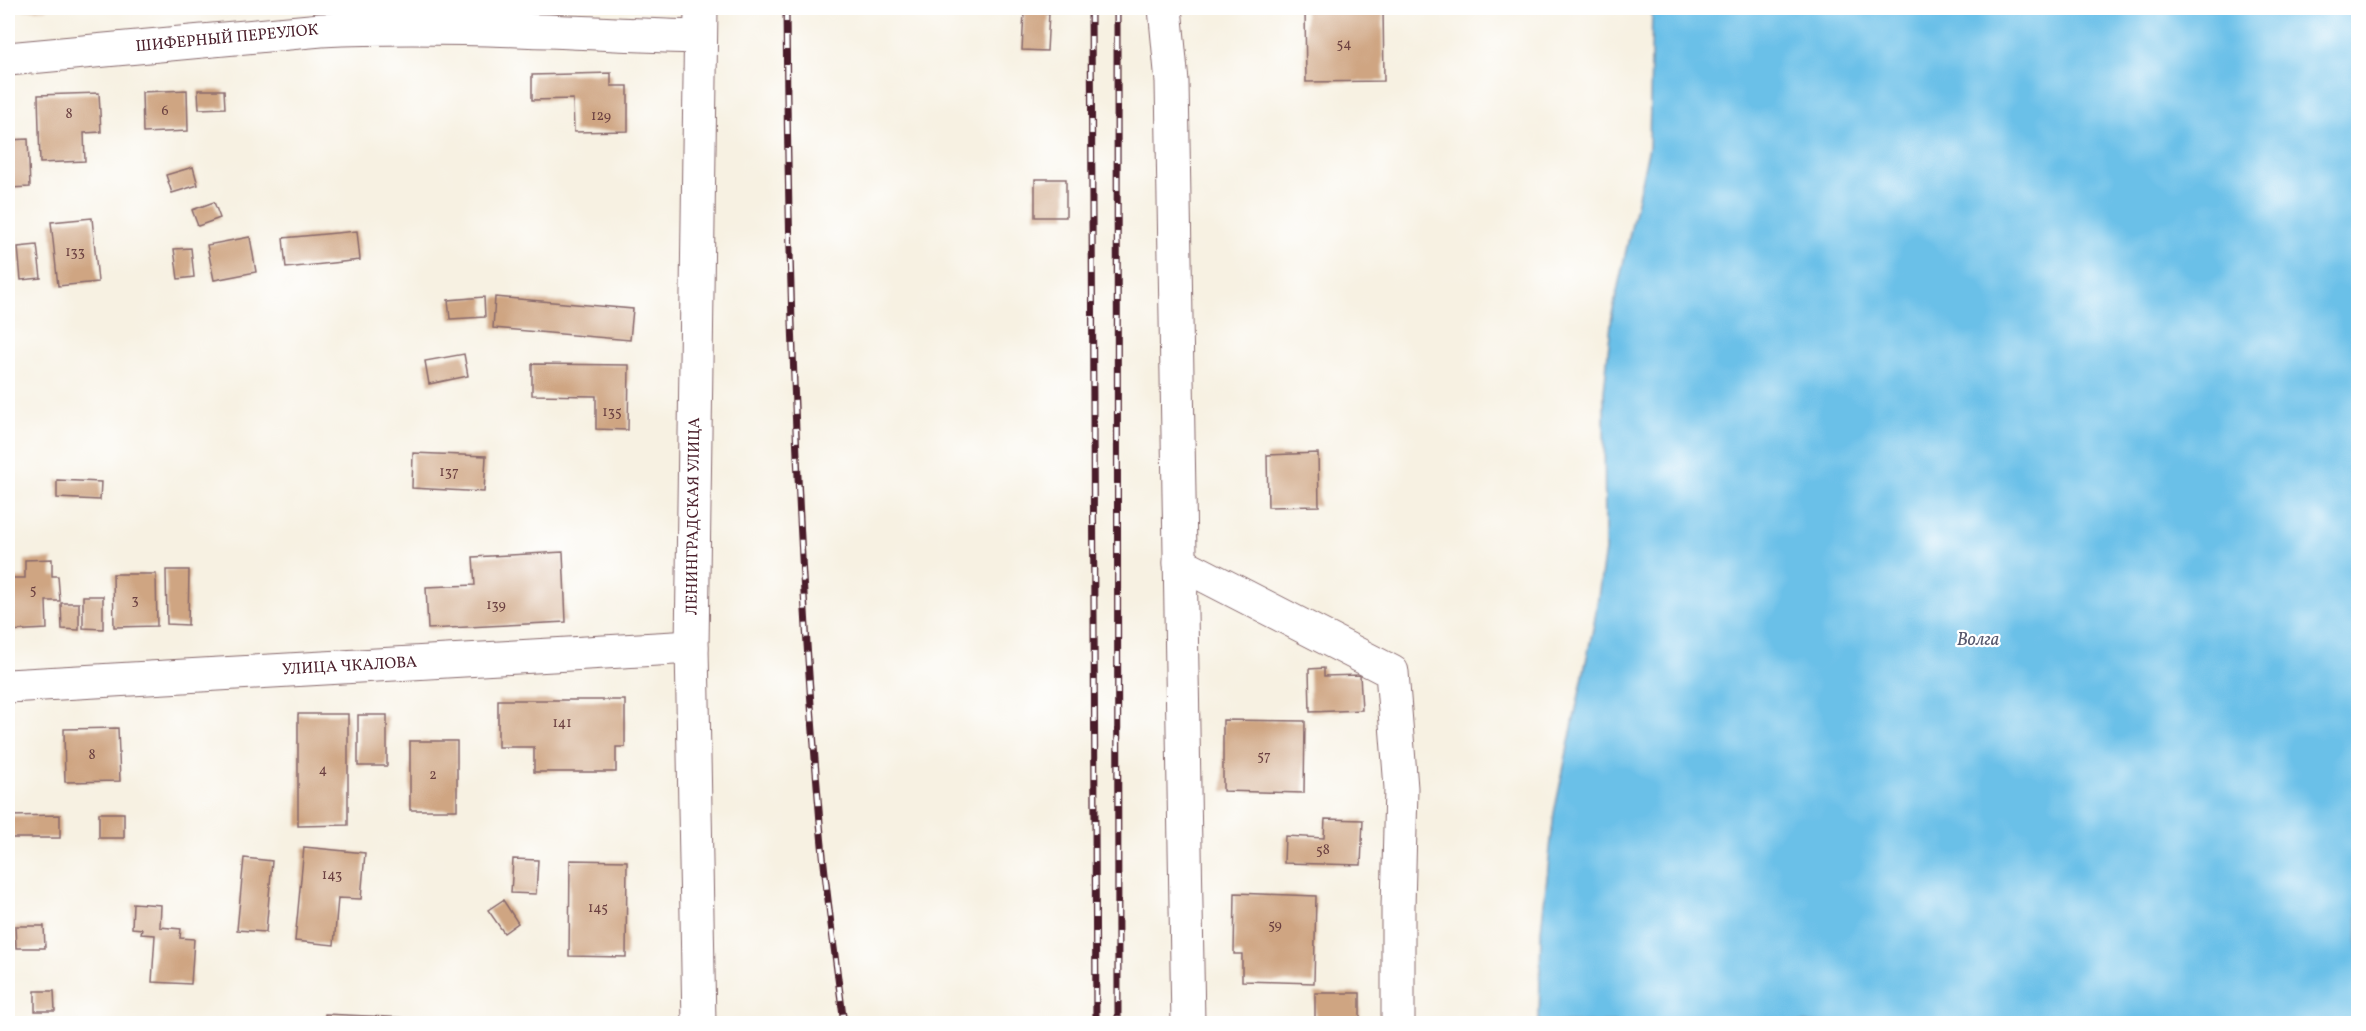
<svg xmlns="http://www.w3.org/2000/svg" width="2366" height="1031" font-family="Vollkorn,serif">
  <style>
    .water { fill: #6bc0e8; stroke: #5a708a; stroke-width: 1.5 }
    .building { fill: #cfa582 }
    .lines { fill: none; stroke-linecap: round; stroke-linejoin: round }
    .street-casing { stroke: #87686b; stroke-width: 35 }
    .secondary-casing { stroke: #87686b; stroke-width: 35 }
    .street { stroke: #fff; stroke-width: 33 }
    .secondary { stroke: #fff; stroke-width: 33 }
    .rail-casing { stroke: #4a1f2b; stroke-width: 7 }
    .rail { stroke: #fff; stroke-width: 4.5; stroke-dasharray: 14; stroke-linecap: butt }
    .labels { text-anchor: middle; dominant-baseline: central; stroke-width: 4.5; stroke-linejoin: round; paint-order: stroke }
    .number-label { font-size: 14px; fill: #6b4041 }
    .street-label { font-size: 16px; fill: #4a1f2b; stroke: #fff }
    .water-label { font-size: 18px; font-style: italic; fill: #56576d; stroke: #fff }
  </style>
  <rect width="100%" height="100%" fill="#fff"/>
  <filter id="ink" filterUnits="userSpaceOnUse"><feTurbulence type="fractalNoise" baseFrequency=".0167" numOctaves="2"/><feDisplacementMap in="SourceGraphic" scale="12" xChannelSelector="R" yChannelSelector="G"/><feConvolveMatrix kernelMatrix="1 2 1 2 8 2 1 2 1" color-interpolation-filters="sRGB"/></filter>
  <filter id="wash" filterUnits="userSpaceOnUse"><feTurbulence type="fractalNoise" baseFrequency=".008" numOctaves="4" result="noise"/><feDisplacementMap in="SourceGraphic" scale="24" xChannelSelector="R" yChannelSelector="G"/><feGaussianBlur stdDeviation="1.35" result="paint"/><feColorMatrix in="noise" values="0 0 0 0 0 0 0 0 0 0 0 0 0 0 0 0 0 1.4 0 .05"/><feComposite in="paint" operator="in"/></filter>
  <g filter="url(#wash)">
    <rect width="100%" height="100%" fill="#f7f1e2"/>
    <path class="water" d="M1652,8H2358V1023H1539L1541,931L1554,813L1594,624L1605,550L1604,392L1612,314L1649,147Z"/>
    <g id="blocks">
      <g class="building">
        <path d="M24,8H48V9L24,10Z"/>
        <path d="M117,8H162V9L117,11Z"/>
        <path d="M1305,8H1383L1384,81L1306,82Z"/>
        <path d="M1024,12L1049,13L1047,51L1022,50Z"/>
        <path d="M611,73V86H628V131L574,132L573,99L532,100V75Z"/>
        <path d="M187,90L188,131L143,133L142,92Z"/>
        <path d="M198,90H224L225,108L199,109Z"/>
        <path d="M99,93L101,132L84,133L85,161L40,163L38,95Z"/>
        <path d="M28,139L30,187L8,188V140Z"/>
        <path d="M193,167L198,185L172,193L166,175Z"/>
        <rect x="1035" y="179" width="31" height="38"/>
        <path d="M214,202L220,218L198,226L192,210Z"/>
        <path d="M92,218L98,282L58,286L51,222Z"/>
        <path d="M357,231L360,260L286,268L283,238Z"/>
        <path d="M250,237L256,272L214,280L207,245Z"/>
        <path d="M37,245L41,278L21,280L18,247Z"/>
        <path d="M191,248L194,277L178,279L174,249Z"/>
        <path d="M484,297L485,317L450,319L448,300Z"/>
        <path d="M495,297L633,309L630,340L493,328Z"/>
        <path d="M464,354L468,376L429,384L425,361Z"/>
        <path d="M532,364L629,365L628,430L596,429V396L532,395Z"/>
        <path d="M413,453L486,456L484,492L412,488Z"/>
        <path d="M1318,453L1319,506L1268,507L1267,455Z"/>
        <path d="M57,480L101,482L100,500L57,498Z"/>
        <path d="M563,552L566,622L428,629L426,587L475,585L473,557Z"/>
        <path d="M52,559V576H58L60,601H46L47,629L8,631V578H25V560Z"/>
        <path d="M166,570H189L188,625L167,624Z"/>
        <path d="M113,574H156L157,626L114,627Z"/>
        <path d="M83,596H103V629L83,628Z"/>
        <path d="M61,603H79V630L62,629Z"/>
        <path d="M1324,668V676L1360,675L1362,710L1310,712L1309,669Z"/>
        <path d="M498,700H625V747H616V772H534V747H498Z"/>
        <path d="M298,714H348V825L298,826Z"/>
        <rect x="358" y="715" width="29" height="51"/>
        <path d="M1223,720L1305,721L1304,793L1223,791Z"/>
        <path d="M118,728L120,781L65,782L64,729Z"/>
        <rect x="410" y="741" width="47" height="69"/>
        <rect x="99" y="813" width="25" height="25"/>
        <path d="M60,815V838H8V816Z"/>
        <path d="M1325,819L1363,820L1361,865L1284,863L1285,836L1324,838Z"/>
        <path d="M304,847L365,853L361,899L338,898L334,945L295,941Z"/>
        <path d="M244,858L272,861L266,932L237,930Z"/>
        <path d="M513,859L538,860L536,894L511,893Z"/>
        <path d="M570,860L627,861L626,957L569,956Z"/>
        <path d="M1235,893L1316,896L1314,983L1242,981V954H1234Z"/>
        <path d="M503,900L518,923L504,933L488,910Z"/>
        <path d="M133,903L161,905L160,927L181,929L180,938L194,939L191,984L152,982L155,935L141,934L142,929L132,928Z"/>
        <path d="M15,926H44L45,948H16Z"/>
        <path d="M35,991H54L55,1011H35Z"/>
        <rect x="1315" y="993" width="45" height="31"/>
        <path d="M325,1014L430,1019V1024H324Z"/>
      </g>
    </g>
  </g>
  <g filter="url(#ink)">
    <use href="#blocks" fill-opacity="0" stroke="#87686b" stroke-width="1.5"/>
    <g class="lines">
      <defs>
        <g id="street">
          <path d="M1165,8L1172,82L1188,1024"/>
          <path id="s1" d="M8,59L321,30C447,24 574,33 700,37"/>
          <path d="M1180,563L1392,672L1401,788L1398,907V1024"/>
          <path id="s2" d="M8,686L692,647"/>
        </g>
        <g id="secondary">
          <path id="s3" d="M699,1024L692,647L701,8"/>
        </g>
      </defs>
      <use href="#street" class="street-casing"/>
      <use href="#secondary" class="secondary-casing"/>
      <use href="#street" class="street"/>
      <use href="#secondary" class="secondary"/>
      <defs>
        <g id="rail">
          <path d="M786,8C788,275 797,543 819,810C824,881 835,953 844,1024"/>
          <path d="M1091,8L1096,1024"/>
          <path d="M1117,8L1118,1024"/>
        </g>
      </defs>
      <use href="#rail" class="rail-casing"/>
      <use href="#rail" class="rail"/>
    </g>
  </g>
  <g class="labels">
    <g class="number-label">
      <text x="1344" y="44">54</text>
      <text x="165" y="111">6</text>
      <text x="69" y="114">8</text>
      <text x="601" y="116">129</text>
      <text x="75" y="252">133</text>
      <text x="612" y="412">135</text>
      <text x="449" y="472">137</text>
      <text x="33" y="590">5</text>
      <text x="135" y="600">3</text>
      <text x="496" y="605">139</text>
      <text x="562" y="723">141</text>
      <text x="92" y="755">8</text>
      <text x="1264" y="756">57</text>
      <text x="323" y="770">4</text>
      <text x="433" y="775">2</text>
      <text x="1323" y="850">58</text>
      <text x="332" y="875">143</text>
      <text x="598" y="908">145</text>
      <text x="1275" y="925">59</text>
    </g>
    <g class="street-label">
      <text stroke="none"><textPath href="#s1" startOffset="220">ШИФЕРНЫЙ ПЕРЕУЛОК</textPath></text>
      <text stroke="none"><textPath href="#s3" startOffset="508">ЛЕНИНГРАДСКАЯ УЛИЦА</textPath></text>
      <text stroke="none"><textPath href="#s2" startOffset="342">УЛИЦА ЧКАЛОВА</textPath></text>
    </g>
    <g class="water-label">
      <text x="1978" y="640">Волга</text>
    </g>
  </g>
  <rect width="2366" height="1031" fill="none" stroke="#fff" stroke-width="30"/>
</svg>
